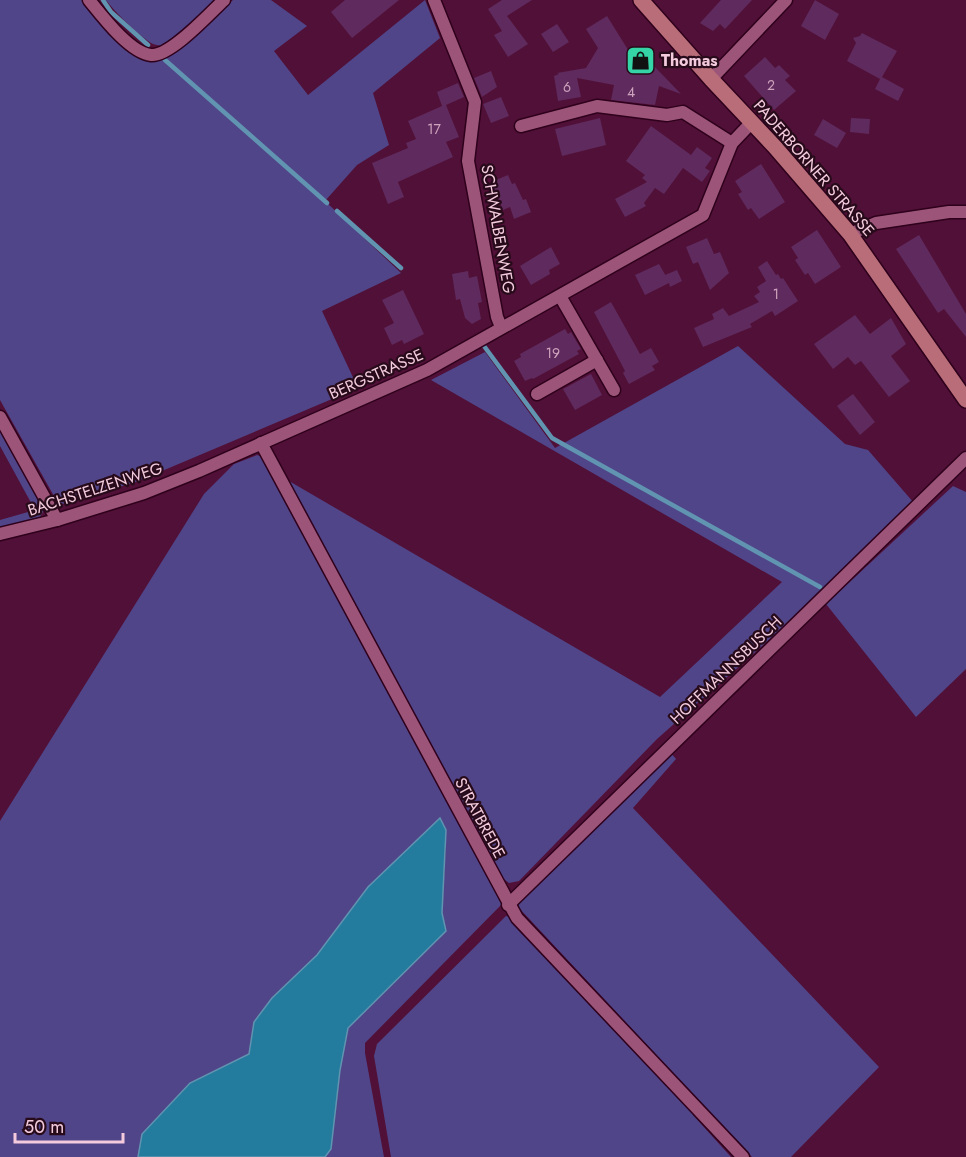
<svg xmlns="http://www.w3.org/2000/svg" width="966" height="1157" font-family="Jost,sans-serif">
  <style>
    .green { fill: #504589 }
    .water { fill: #237c9e; stroke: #6194b1; stroke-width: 1.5 }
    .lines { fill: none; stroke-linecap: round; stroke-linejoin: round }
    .stream { stroke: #6194b1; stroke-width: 4.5 }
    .building { fill: #5f2a5d }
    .minor-casing { stroke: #2f001c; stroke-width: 15 }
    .secondary-casing { stroke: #2f001c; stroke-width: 18 }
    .minor { stroke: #9c5579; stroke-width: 12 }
    .secondary { stroke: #b86d79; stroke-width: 15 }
    .labels { text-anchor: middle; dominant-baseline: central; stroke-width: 4.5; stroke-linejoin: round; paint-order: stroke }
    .number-label { font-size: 14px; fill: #cea3bd }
    .poi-label { font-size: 16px; font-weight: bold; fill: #f3cbdd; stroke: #270b1a; text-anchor: start }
    .street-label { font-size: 16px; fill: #f3cbdd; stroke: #270b1a }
  </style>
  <rect width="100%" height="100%" fill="#511037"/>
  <g class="green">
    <path d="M0,0H85L139,56L157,61L175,53L233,0H271L307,26L274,51L308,95L425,0L440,38L373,93L389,145L357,165L325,201L401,273L322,311L358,388L136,482L59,505L0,400Z"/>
    <path d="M106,0H219L169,45C163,46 157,46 151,43C138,35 115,12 106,0Z"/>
    <path d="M738,346L845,444L868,450L914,503L806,607L657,739L519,881L509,883L501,877L289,481L660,697L782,582L431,380L485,352L555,448Z"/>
    <path d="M0,427L42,503L43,512L38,520L0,530V520L35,510L0,446Z"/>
    <path d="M257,455L263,457L502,904L365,1043V1053L384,1157H325L331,1149L340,1070L348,1028L446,931L442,913L446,841L368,887L317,955L272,998L254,1022L249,1054L190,1083L143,1134L138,1157H0V821L204,494L234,464Z"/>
    <path d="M953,486L966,492V669L916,717L826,604Z"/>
    <path d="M670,752L676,759L633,808L879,1067L791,1157H752L519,908L518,903Z"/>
    <path d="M506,916L511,917L696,1113L693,1115L731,1157H391L374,1056L377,1044Z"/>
  </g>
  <path class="water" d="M440,818L446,830L442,913L446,931L348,1028L340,1070L331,1149L325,1157H138L142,1134L190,1083L249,1054L254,1022L272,998L317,955L368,887Z"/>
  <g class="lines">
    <g class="stream">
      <path d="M103,0L111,12L148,45"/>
      <path d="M165,60L327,203"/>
      <path d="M337,211L401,268"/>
      <path d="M484,346L552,438L820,587"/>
    </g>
  </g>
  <g class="building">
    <path d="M345,0H399L352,38L331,12Z"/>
    <path d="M502,0H532L507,16L528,44L508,57L494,35L502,31L488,9Z"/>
    <path d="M721,0H752L725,29L720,24L713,31L700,23Z"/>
    <path d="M815,0L839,14L825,40L801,26Z"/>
    <path d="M607,16L630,53L637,47L653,67L654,66L681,94L659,86L655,105L611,100L614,85L577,78L581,97L558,101L554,76L559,74L557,73L586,68L598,48L586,29Z"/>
    <path d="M557,24L569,42L553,52L541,34Z"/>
    <path d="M862,33L897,51L882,77L904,89L898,101L875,89L880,79L847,61L856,43L853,38L860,36Z"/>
    <path d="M765,57L775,68L779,65L790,76L785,80L796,91L774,110L744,76Z"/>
    <path d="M491,71L497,87L482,97L474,78Z"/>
    <path d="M458,83L464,97L446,105L459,137L446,142L453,157L398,182L404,197L388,204L372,163L408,148L406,143L416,139L408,121L442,106L437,92Z"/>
    <path d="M501,97L509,116L491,123L483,104Z"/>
    <path d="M600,118L606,145L562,156L555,129Z"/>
    <path d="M851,118L870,119L869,134L850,132Z"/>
    <path d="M823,119L846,133L837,148L814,135Z"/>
    <path d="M651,126L691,155L697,147L712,158L705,168L710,171L702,182L683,168L664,194L655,188L644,203L646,206L625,217L615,199L647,182L642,178L645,175L626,161Z"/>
    <path d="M761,164L785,202L759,219L751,208L748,210L738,194L742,192L735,181Z"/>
    <path d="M508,175L512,184L515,183L523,200L526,199L531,212L514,219L510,207L503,210L491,182Z"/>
    <path d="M817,230L841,267L815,284L808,273L805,275L795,260L798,258L791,247Z"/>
    <path d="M919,235L966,314V337L944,309L938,313L896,249Z"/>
    <path d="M707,238L714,254L720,252L729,273L710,290L698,262L693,264L686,247Z"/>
    <path d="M551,247L560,264L549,270L550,274L531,285L520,266Z"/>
    <path d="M767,261L776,275L778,274L781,279L783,278L798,301L775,316L772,311L750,324L752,327L703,347L694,328L714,319L712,314L723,308L729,316L759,302L754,296L760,292L757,287L766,281L758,267Z"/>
    <path d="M659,264L667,278L665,275L677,270L682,281L670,287L669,283L645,295L635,275Z"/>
    <path d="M468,271L469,278L477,276L482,302L478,303L481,319L472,324L465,318L460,299L456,300L452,274Z"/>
    <path d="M403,290L424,334L404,344L402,340L392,345L384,328L394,323L382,300Z"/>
    <path d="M611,302L640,354L651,348L659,362L652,366L655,370L629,384L623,373L625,371L594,312Z"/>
    <path d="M855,315L870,334L891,318L906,344L891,356L910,381L889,397L861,361L855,365L848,357L833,369L814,344Z"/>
    <path d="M565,329L568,334L571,332L581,349L577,351L579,354L533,379L532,378L525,381L514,361L521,357L520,354Z"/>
    <path d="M591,374L602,395L575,410L563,389Z"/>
    <path d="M853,394L875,422L860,435L837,406Z"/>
  </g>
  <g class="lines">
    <defs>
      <g id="minor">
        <path d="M89,0C102,16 130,53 151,55C170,57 210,13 224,0"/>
        <path d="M434,0L475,102L468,161L497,317L501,327"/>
        <path d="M711,79L786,0"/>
        <path d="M521,126L597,106L667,115L683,112L732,143"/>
        <path d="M850,234L876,223L949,212H966"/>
        <path d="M560,296L614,390"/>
        <path d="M537,394L597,360"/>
        <path d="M0,417L57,520"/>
        <path d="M261,443L517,918L743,1157"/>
        <path d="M0,534L57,520L144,493L199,471L427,370L703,215L732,143L752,122"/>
        <path d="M508,905L966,458"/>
      </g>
      <path id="secondary" d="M641,0L711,79L775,147L850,234L966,400"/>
    </defs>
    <use href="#minor" class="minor-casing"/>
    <use href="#secondary" class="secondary-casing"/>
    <use href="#minor" class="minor"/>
    <use href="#secondary" class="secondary"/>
  </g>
  <defs>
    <symbol id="shop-square" viewBox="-11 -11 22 22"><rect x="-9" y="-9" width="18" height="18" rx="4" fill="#35d4a7" stroke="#270b1a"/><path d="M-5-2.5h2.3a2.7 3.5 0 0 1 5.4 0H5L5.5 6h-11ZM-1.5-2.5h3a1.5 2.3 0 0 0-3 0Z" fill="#111"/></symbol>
  </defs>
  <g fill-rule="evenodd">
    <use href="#shop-square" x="624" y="44" width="33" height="33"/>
  </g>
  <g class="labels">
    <g class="number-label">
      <text x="771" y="85">2</text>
      <text x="567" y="87">6</text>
      <text x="631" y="92">4</text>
      <text x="434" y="129">17</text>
      <text x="776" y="294">1</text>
      <text x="553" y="353">19</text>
    </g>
    <g class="poi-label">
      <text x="661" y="60">Thomas</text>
    </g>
    <g class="street-label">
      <text transform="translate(814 168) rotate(49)">PADERBORNER STRASSE</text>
      <text transform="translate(498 229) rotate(80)">SCHWALBENWEG</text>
      <text transform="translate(376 374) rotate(-24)">BERGSTRASSE</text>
      <text transform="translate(95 489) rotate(-18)">BACHSTELZENWEG</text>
      <text transform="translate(726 670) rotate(-44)">HOFFMANNSBUSCH</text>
      <text transform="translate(480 818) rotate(62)">STRATBREDE</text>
    </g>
  </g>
  <path d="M15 1133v9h108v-9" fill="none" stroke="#f3cbdd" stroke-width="3"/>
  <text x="24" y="1133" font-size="18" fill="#f3cbdd" stroke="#270b1a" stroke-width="4.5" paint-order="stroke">50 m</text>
</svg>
